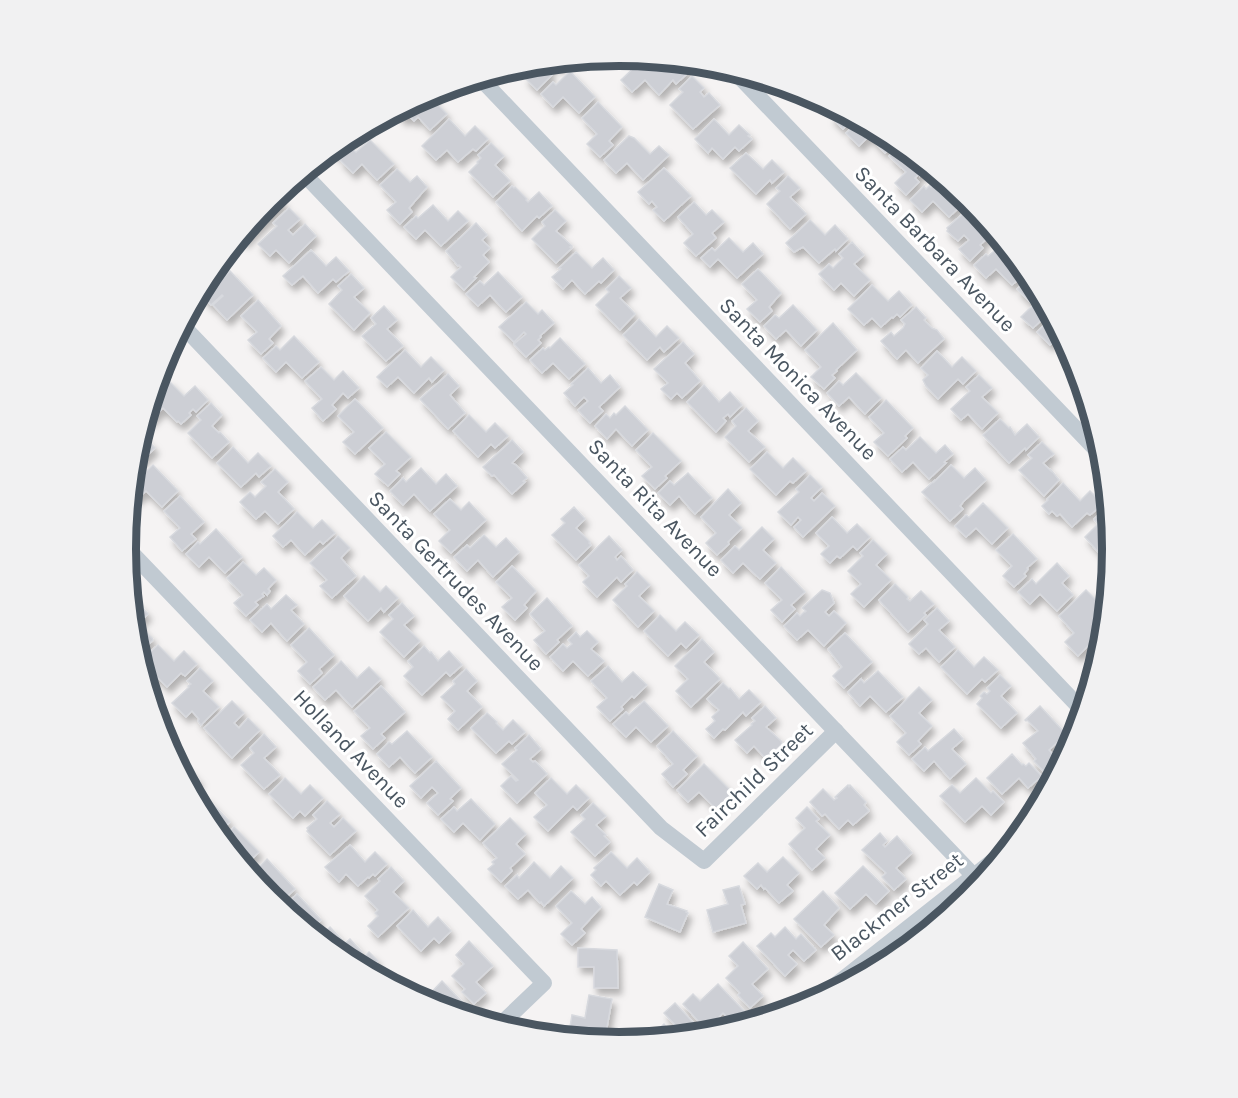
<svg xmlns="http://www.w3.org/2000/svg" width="1238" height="1098" font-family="Karla,sans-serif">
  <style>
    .building { fill: #cdcfd5; stroke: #d7d9de; stroke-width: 1.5; filter: url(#shadow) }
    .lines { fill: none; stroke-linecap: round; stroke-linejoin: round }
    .minor { stroke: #c1cad2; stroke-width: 16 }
    .labels { text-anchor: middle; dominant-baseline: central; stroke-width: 6; stroke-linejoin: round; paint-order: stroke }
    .street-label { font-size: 22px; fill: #4a5661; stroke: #fff }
    .rim { fill: none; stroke: #4a5661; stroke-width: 8 }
  </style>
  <defs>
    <filter id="shadow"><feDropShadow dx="3.5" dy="6" stdDeviation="3" flood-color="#0004"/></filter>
  </defs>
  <rect width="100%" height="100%" fill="#f5f3f3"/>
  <g class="building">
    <path d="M644,58L657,59L666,69L674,61H679L689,72L676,84L673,80L659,95L645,80L632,92L621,80Z"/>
    <path d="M568,60L560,68L555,63L548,70L552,75L537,90L525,78L536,67L534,64Z"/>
    <path d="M570,71L595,97L579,113L563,97L553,107L541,94L553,82L556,85Z"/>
    <path d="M692,76L704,88L700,92L704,97L709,93L720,105L693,129L670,105L683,92L679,89Z"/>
    <path d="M439,90L431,98L447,114L430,130L418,117L414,121L409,116L404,120L396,111L430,93Z"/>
    <path d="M598,102L622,127L609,141L613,145L600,157L587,144L597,134L582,118Z"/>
    <path d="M839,109L854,118L843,129L831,117Z"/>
    <path d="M449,119L465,136L475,126L488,139L476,151L473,149L458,162L447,150L436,160L422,146Z"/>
    <path d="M714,119L729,135L739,125L750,135L748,136L752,139L739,151L735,147L723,159L712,148L708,153L695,139Z"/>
    <path d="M859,121L893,139L897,142L885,153L869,136L859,146L846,133Z"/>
    <path d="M371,125L354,141L351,138L346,142L349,145L337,156L331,150L345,138Z"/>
    <path d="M629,136L634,138L650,154L659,146L669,155L643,180L627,163L616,173L604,160Z"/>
    <path d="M370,140L394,164L377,180L362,164L353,173L340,160L352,149L356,152Z"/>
    <path d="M491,143L504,156L495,165L510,181L493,197L469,172L478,163L477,162L481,158L478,155Z"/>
    <path d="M901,145L927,166L923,170L925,172L920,176L919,174L915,178L919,182L906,195L895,183L906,172L889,156Z"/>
    <path d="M746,153L763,169L772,160L784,172L772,183L770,180L756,194L730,168Z"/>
    <path d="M664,168L691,196L664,221L653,210L657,207L652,201L649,204L638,192Z"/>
    <path d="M397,169L410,182L417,176L427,187L409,208L412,212L400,224L387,210L396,202L380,185Z"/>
    <path d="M788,176L800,188L790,197L806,214L790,229L767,204L780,191L776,188Z"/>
    <path d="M940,177L965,202L949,217L933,201L922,212L910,200L924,186L926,189L930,185L931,187Z"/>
    <path d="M512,186L514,188L515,187L527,199L526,200L528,202L539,192L552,206L539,218L537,216L522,231L496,202Z"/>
    <path d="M276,195L285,203L244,242L240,237L270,200Z"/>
    <path d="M694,202L706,215L712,210L724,222L712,233L716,238L696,256L684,243L693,234L678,217Z"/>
    <path d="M433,205L448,221L458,211L468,221L441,246L425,230L416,239L404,227L416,216L418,218Z"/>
    <path d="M289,208L300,219L288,230L293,235L305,224L316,236L289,263L276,250L270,256L258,244L277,226L273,223Z"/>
    <path d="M969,208L976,215L979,213L994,232L980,245L983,248L970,261L959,249L969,240L964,235L958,241L947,231L948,230L947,228Z"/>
    <path d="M555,210L566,221L556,231L572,246L570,247L572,248L556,263L532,239L545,226L542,222Z"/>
    <path d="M810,220L825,235L835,225L848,239L836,251L835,249L819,263L803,247L794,252L786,243Z"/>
    <path d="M476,223L487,235L482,240L490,248L483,255L489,262L474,277L476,278L464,290L451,277L461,267L459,265L458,266L446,251Z"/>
    <path d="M729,238L743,252L753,243L763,254L737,278L718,259L710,267L701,258L712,248L715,251Z"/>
    <path d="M852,242L864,255L854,264L870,280L854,296L841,283L834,290L819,274L829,264L833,268L843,258L839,254Z"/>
    <path d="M1004,243L1027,272L1012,285L996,269L986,278L974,265L986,254L988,256Z"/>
    <path d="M311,250L326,266L336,257L349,271L336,282L333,279L318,293L303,276L292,285L283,276Z"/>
    <path d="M576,252L592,268L603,258L614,270L601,283L599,281L585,294L572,280L563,289L552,277L561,269L559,268Z"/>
    <path d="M758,269L781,293L769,307L772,311L760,322L747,309L757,300L742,284Z"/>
    <path d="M230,271L253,295L227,320L213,305L223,296L222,295L211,305L200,293L214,279L217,282L220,279L221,280Z"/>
    <path d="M498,272L522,297L506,312L490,295L478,306L466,294L480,281L484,285Z"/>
    <path d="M351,274L364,288L354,297L370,313L354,330L329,304L342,290L338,286Z"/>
    <path d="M619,276L631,288L620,298L635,314L620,330L596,305L609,292L606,289Z"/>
    <path d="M1030,276L1047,308L1044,311L1047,315L1033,328L1021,317L1033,305L1017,289Z"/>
    <path d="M872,285L888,301L899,291L912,305L900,317L897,314L893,318L892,317L881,327L872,318L864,325L848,309Z"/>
    <path d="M258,300L281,326L269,339L273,343L261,354L248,340L257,332L241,316Z"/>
    <path d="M526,302L538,314L542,310L554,323L540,336L541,337L538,340L541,343L526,357L514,344L526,334L524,332L514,342L499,327Z"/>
    <path d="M793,305L817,330L801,346L786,330L776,339L764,326L775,315L779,318Z"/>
    <path d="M384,306L397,320L387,329L403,346L386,361L362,336L376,324L371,318Z"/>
    <path d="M916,307L926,318L924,320L932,328L937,330L944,339L918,363L906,350L897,359L881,341L891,332L894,336L903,328L905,324L901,320Z"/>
    <path d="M639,319L656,337L667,326L679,338L664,352L660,347L647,360L623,335Z"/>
    <path d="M1049,320L1052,323L1054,321L1062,337L1061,335L1050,345L1037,332Z"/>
    <path d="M833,323L857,350L836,370L837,371L832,375L835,378L824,389L811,377L821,367L805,350Z"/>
    <path d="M294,336L319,362L302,378L286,362L276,372L263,358L276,346L280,350Z"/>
    <path d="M560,338L585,364L569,379L553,363L542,373L530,360L543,348L545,350L549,347L550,348Z"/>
    <path d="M683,342L694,354L685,363L700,381L682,398L677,393L671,399L661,389L668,383L654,369Z"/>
    <path d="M405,350L421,367L431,357L444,370L432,382L429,378L414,393L398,377L387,387L377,377Z"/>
    <path d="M937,351L952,367L962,357L976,371L963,384L958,379L938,399L926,386L923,380L928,375L921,368Z"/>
    <path d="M321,367L334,380L343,371L359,388L348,398L343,393L332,405L336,409L323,421L312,408L322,399L305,381Z"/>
    <path d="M588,368L601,383L610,375L620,387L599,407L603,411L590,423L578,410L588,401L584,397L575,406L564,393L573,385L571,384Z"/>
    <path d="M856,373L881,398L865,414L849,397L839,406L827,393L839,381L843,385Z"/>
    <path d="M448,374L459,386L450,395L465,413L448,429L420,399Z"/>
    <path d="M979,375L992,388L982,397L998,413L982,429L968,414L961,420L951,409L970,391L966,387Z"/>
    <path d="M168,380L184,396L195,386L208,400L196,412L193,409L189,413L191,415L181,424L178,421L177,422L163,408L149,422L145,418L152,395Z"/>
    <path d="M704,385L719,402L730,392L742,405L730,417L728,414L723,418L726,421L716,432L687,402Z"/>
    <path d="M355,399L383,428L355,454L343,442L354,432L338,416Z"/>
    <path d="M886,400L913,428L905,436L907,438L888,456L874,442L884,433L869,417Z"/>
    <path d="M211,403L222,415L212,426L219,433L220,432L229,442L212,458L188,433L201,420L197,416Z"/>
    <path d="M625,406L648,430L632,446L616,429L607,439L595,426L606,414L610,418L614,413L616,415Z"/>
    <path d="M746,408L758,421L748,431L765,447L749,462L725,437L736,426L732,421Z"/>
    <path d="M469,415L486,432L495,423L508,436L495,448L491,444L478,457L453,431Z"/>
    <path d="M1000,419L1009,428L1010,427L1015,435L1027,424L1039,437L1026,450L1025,448L1009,463L983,435Z"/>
    <path d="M386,432L411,457L396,471L400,474L388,486L375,474L385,464L369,448Z"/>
    <path d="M141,433L155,448L133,469L135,452Z"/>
    <path d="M653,433L681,461L665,476L667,478L655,489L642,476L652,467L636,450Z"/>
    <path d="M920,437L936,453L945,445L953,454L944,462L946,463L929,479L913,462L902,472L890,459L903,447L906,450Z"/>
    <path d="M512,440L523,452L512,463L516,465L527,478L523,481L525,482L512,494L494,475L492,476L483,467Z"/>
    <path d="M1042,442L1054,454L1043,463L1051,471V470L1059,480L1044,496L1019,470L1032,458L1028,455Z"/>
    <path d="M233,447L248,463L258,453L271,466L259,477L256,473L241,487L217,463Z"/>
    <path d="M767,452L783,468L793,458L806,471L793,483L790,481L776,495L750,469Z"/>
    <path d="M153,465L178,491L162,507L146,491L137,499L131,493L132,485Z"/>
    <path d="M951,465L964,478L975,468L986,480L963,502L960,506L963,509L950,521L922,492L934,481V482Z"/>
    <path d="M421,468L436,484L446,474L457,486L430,511L414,494L403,505L390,491L403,478L406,482Z"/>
    <path d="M275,469L288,482L278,492L294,509L278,524L265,511L256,519L240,502L250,492L255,497L266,486L261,482Z"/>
    <path d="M688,473L712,498L695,514L679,496L670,505L658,493L670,481L674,485Z"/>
    <path d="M810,475L822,487L811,498L814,501L822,493L835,506L803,537L794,527L801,520L798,517L791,525L778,512L799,492L796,489Z"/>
    <path d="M1063,483L1080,501L1090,491L1103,504L1090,515L1087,513L1072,527L1060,514L1057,516L1052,511L1049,514L1042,506L1048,500L1047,499Z"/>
    <path d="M728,489L741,503L729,515L742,528L728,542L729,544L717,555L706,543L716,533L701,517Z"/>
    <path d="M180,496L204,522L191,534L196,539L182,551L170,537L180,528L164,511Z"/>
    <path d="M450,499L461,510L469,502L486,520L451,553L439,541L450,530L434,514Z"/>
    <path d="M983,503L1008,528L992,544L976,528L966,537L955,526L966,515L969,517Z"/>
    <path d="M574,507L585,519L576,528L590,542L589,543L591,545L576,560L552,535L565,523L561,519Z"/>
    <path d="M1106,508L1109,511L1110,528L1108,531L1111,533L1112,549V558L1107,562L1085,537L1098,524L1094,519Z"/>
    <path d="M297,512L313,528L322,520L335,533L323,544L320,541L305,555L291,540L283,547L273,536Z"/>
    <path d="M832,517L847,533L857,524L870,537L857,550L853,546L840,558L837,556L830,563L821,554L829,546L816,533Z"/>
    <path d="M762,527L774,539L763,550L776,563L760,579L743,563L733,573L721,560L735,546L739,550Z"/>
    <path d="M216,529L242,557L225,573L209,557L199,567L186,554L198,542L200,544Z"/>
    <path d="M1013,534L1037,559L1027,568L1028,569L1024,574L1026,576L1014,587L1003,576L1012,566L996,550Z"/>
    <path d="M484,535L496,547L506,538L519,552L493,577L478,560L467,571L454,557L467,545L470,548Z"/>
    <path d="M338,536L350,548L341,558L356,576L332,598L320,586L327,580L310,563Z"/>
    <path d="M609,536L622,550L615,557L617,560L621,556L633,570L621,582L617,577L597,597L583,582L589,576L579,565Z"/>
    <path d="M873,540L887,554L876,565L891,580L864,607L851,594L861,584L848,571L863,556L860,553Z"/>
    <path d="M243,562L256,575L264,568L276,580L268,589L270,591L267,595L264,592L262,594L264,596L255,602L258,605L246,616L234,603L243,595L227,578Z"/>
    <path d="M1057,563L1069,576L1062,583L1073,595L1057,611L1040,594L1030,604L1018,592L1032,579L1036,584Z"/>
    <path d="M512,566L536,591L524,605L527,608L515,620L502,607L512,598L496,582Z"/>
    <path d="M781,567L805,592L791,605L795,609L782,622L771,610L782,600L765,583Z"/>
    <path d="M637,572L650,585L639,596L654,611L638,627L613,600L627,586L625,584Z"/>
    <path d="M364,576L380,592L386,586L398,598L384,612L381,608L368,621L344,596Z"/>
    <path d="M895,584L908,597L907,599L910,601L921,591L934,604L924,613L926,615L908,632L879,600Z"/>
    <path d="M822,590L830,593L834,603L825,612L829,616L834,611L846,623L824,646L808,630L797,640L784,626L797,613L800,616L804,612H805L806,611L802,608Z"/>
    <path d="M1086,590L1105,609L1103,611L1106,615L1104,630L1078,656L1065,642L1074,633L1059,616Z"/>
    <path d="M286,595L297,605L291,610L304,624L287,641L271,623L262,632L250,620L267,604L271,609Z"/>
    <path d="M547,598L572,626L557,640L559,642L546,654L534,640L545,631L530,614Z"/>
    <path d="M137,602L148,614L138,624L152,638L153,640L138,655L135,645L131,607Z"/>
    <path d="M402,603L414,616L404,625L420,641L404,657L380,632L393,619L389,615Z"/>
    <path d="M937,608L949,621L939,630L955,647L939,662L926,648L919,654L909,644L928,624L924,620Z"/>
    <path d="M660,615L676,631L685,622L699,635L686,648L681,643L668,656L644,631Z"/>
    <path d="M309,628L334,655L319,669L322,673L310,684L298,671L307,662L291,645Z"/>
    <path d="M587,631L598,642L591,649L604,661L588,676L573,661L563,671L550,657L563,644L567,648L572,644L568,640L576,632L580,637Z"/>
    <path d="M845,633L872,662L844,688L833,676L842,667L828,649Z"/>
    <path d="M702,639L714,652L704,662L720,679L691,707L676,691L688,679L675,666Z"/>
    <path d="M158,645L174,661L184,651L197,664L185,676L181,673L167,687L156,676L147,684L140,661Z"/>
    <path d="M424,646L430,653L431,652L438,661L449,651L462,665L450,676L446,672L422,695L404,676L413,667L408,661Z"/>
    <path d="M958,650L974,667L984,657L998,670L985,682L982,679L967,694L941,667Z"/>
    <path d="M341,661L357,678L369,667L381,679L352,707L336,690L325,700L313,687Z"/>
    <path d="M608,666L622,682L633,672L647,685L634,698L632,696L621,707L623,709L610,721L597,707L607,698L591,681Z"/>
    <path d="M200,668L213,681L203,691L219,707L201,725L198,721L199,719L192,711L186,717L172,703L189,687L188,686L191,684L187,681Z"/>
    <path d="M466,669L477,681L467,691L482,707L458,730L448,719L455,711L441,697L455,684L453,681Z"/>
    <path d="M878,671L903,697L886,712L870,696L860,706L848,692L861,679L864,683Z"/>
    <path d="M1000,675L1011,686L1001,696L1017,713L1001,728L977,704L982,698L980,696L984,692L987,694L990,691L987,688Z"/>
    <path d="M723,683L729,689L730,688L739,699L749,690L761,702L746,716L743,712L725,730L723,729L714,738L706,729L715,721L712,717L719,710L707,699Z"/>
    <path d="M381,686L405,712L381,734L385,738L373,749L361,736L370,728L354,711Z"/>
    <path d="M919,687L932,700L919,713L932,726L918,741L921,744L909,755L897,742L906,733L890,716Z"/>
    <path d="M232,701L244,713L234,723L239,728L248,718L260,730L232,758L204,728Z"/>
    <path d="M644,701L668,726L651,742L636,727L626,737L613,724L626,712L629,715Z"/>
    <path d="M765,706L776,718L766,727L781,741L782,744L766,759L754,746L747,753L735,740L752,725L751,724L755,721L752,718Z"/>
    <path d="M1040,706L1066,734L1049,750L1059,761L1046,774L1034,761L1036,759L1023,743L1038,731L1027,720L1026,721L1025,720Z"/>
    <path d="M487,713L497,722L496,723L503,730L513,720L525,732L512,744L509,741L496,753L471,728Z"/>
    <path d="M954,729L963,739L952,749L966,764L950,779L934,761L924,771L912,759L925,747L928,751Z"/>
    <path d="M407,731L432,757L415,773L400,757L389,767L377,754L389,742L392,744Z"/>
    <path d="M673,731L697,756L683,770L687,774L673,787L662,774L673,764L657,746Z"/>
    <path d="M264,734L276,747L264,758L280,775L264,789L241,765L254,753L250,748Z"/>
    <path d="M529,735L541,749L530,759L533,762L535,761L547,774L517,803L501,786L511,776L516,781L518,780L502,764L517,750L515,748Z"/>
    <path d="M1012,754L1022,765L1023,764L1026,766L1029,763L1042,776L1028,788L1019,778L1002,794L987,778Z"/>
    <path d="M436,761L461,788L450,799L453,801L438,815L427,803L438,793L432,787L421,798L410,786Z"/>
    <path d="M704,764L733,793L716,809L699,792L688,802L677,790Z"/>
    <path d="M188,768L200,781L191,789L182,774Z"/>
    <path d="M285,778L301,794L310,785L323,798L305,816L300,811L293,818L269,794Z"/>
    <path d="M551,778L567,794L576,785L589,798L577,810L573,806L548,831L534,817L547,805L535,793Z"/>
    <path d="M976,778L991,793L993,791L1004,802L991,815L982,806L965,822L940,796L952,785L960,793Z"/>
    <path d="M848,785L849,787L850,785L866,802L864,805L869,811L853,825L848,820L839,829L825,814L822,816L810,802L823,789L834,800L837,798L835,797Z"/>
    <path d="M205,796L230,822L218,834L208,823L198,803Z"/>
    <path d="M471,799L495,824L480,840L463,823L454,832L441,819L454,807L457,811Z"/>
    <path d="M327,801L340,814L330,823L334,827L343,818L356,831L330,855L307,831L308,829L307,828L317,819L313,815Z"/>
    <path d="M593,803L606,816L596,825L606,835L604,836L610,842L595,856L571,832L585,819L581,815Z"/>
    <path d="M807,807L819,819L816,821L830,835L816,849L825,858L812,870L789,844L805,828L796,818Z"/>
    <path d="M510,818L526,834L516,844L525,854L510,868L512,871L501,882L488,869L494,864L492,862L497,858L483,843Z"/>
    <path d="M234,827L259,852L246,865L248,867L246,869L222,839Z"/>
    <path d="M880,833L887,841L883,845L885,847L897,836L912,853L896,868L906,879L894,890L882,877L886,873L862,850Z"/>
    <path d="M350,845L365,862L375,852L387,864L375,876L373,874L369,878L368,877L358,886L346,874L339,882L325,867Z"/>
    <path d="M611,852L627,868L637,858L650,872L637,885L634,882L620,895L606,881L601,886L591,875L596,870L594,868Z"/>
    <path d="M783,857L799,873L787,885L793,891L779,903L765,888L764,889L761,885L757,889L744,876L758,863L767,872Z"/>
    <path d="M267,859L295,889L278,905L269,897L251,875Z"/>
    <path d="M534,862L550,878L561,866L573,878L544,906L541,902L540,903L528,890L518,899L505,886L517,875L519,878Z"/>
    <path d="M863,866L889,891L876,904L866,894L850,909L835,893Z"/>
    <path d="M391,867L404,881L393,892L409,908L378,937L368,926L378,916L375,913L378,910L365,896L380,881L378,879Z"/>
    <path d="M659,884L673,890L667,904L687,911L686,912L688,913L680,932L645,917Z"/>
    <path d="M739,886L745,904L741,905L746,923L713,932L707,910L728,904L723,890Z"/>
    <path d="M571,891L585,904L592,897L601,907L581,929L585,933L572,945L561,934L572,923L556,906Z"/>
    <path d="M823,891L839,908L824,925L834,935L821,947L794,919Z"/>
    <path d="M297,894L321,920L310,931L282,908Z"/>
    <path d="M413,910L428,927L438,917L451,931L439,943L434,938L421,951L397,926Z"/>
    <path d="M330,927L345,943L350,939L362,952L352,963L345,959L318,938Z"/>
    <path d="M785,927L796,939L801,934L816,950L804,961L793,950L788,955L797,964L785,976L757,946L771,933L775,937Z"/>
    <path d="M469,941L493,966L476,982L486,993L474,1004L462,992L465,989L452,976L464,964L456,955Z"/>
    <path d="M743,942L768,969L752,984L763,996L750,1008L738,995L740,993L726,978L738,966L729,956Z"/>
    <path d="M578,948L617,950L618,988H594V967H578Z"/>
    <path d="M369,952L378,961L371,968L380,978L356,965Z"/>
    <path d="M442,981L469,1009L463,1015L430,1005L423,1001Z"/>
    <path d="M718,984L745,1012L733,1023L723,1013L706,1030L683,1004L693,994L700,1001Z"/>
    <path d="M589,995L612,999L606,1033L592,1031V1032L588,1031L587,1036L569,1033L572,1015L585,1018Z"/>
    <path d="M675,1003L704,1034L650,1039L649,1038L664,1024L672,1033L677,1027L664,1013Z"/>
  </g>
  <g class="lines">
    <g class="minor">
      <path d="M734,71L1104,458"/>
      <path d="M480,78L1083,711"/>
      <path d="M303,173L973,875"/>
      <path d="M182,325L661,828L704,861L836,731"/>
      <path d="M126,547L544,983L499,1026"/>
      <path d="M814,1002L1008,849"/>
    </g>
  </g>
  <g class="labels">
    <g class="street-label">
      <text transform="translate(935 249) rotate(46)">Santa Barbara Avenue</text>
      <text transform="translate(798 379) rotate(46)">Santa Monica Avenue</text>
      <text transform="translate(655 508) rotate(46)">Santa Rita Avenue</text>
      <text transform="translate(456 581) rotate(46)">Santa Gertrudes Avenue</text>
      <text transform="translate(351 749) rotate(46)">Holland Avenue</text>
      <text transform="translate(754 780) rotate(-44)">Fairchild Street</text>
      <text transform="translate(897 907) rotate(-38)">Blackmer Street</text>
    </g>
  </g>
  <path d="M0 0H1238V1098H0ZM136 549a483 483 0 1 1 966 0a483 483 0 1 1-966 0Z" fill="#f1f1f2" fill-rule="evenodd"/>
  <path class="rim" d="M136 549a483 483 0 1 1 966 0a483 483 0 1 1-966 0Z"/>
</svg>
